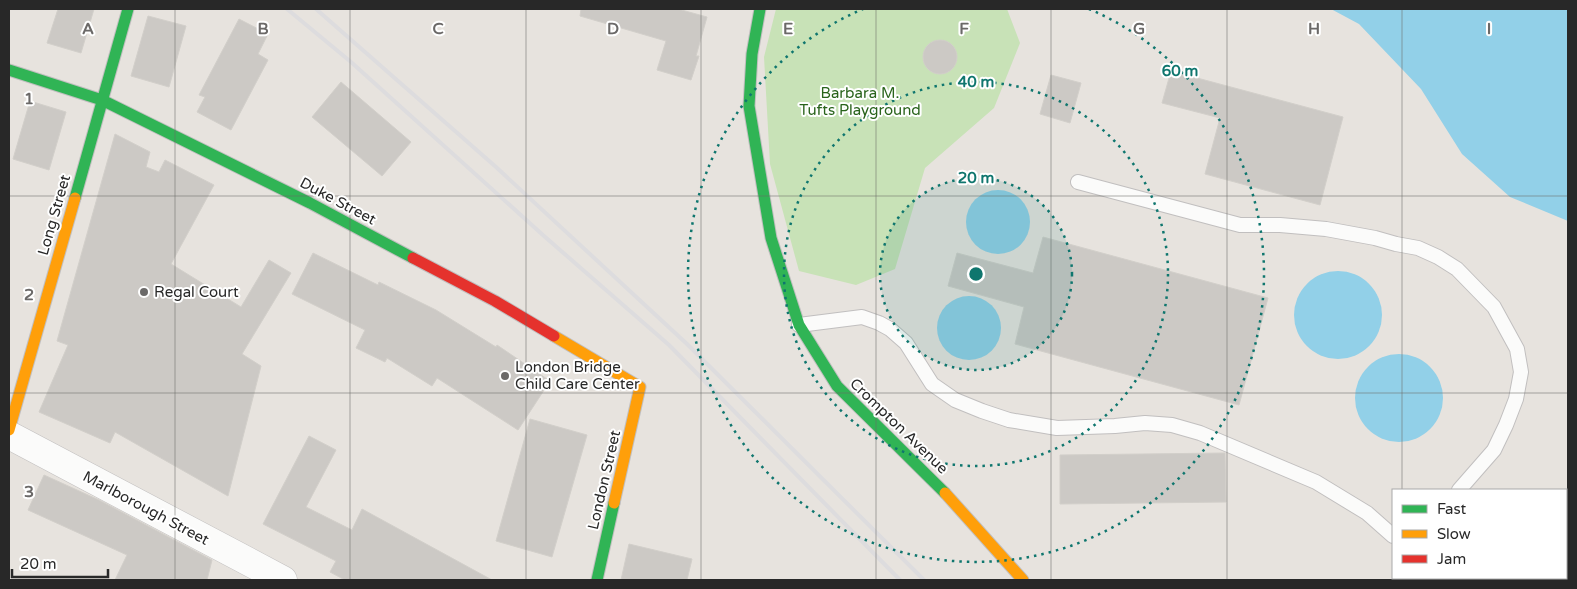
<svg xmlns="http://www.w3.org/2000/svg" width="1577" height="589" font-family="'Varela Round',sans-serif">
  <style>
    .green { fill: #c8e2b7 }
    .water { fill: #92d0e8 }
    .building { fill: #ccc9c5; stroke: #d2cfca }
    .lines { fill: none; stroke-linecap: round; stroke-linejoin: round }
    .lane-casing { stroke: #c1bfbf; stroke-width: 16 }
    .street-casing { stroke: #c1bfbf; stroke-width: 29 }
    .fast-casing { stroke: #c1bfbf; stroke-width: 13 }
    .slow-casing { stroke: #c1bfbf; stroke-width: 13 }
    .jam-casing { stroke: #c1bfbf; stroke-width: 13 }
    .lane { stroke: #fbfbfa; stroke-width: 14 }
    .street { stroke: #fbfbfa; stroke-width: 28 }
    .fast { stroke: #30b455; stroke-width: 11 }
    .slow { stroke: #ff9f0a; stroke-width: 11 }
    .jam { stroke: #e5322d; stroke-width: 11 }
    .rail { stroke: #dddcde; stroke-width: 4 }
    .grid { fill: none; stroke: #6b6968; stroke-width: 1; stroke-opacity: 0.55 }
    .ring { fill: none; stroke: #0f766e; stroke-width: 2.5; stroke-dasharray: 2.5 5 }
    .poi-dot { fill: #6b6968; stroke: #fff; stroke-width: 2 }
    .labels { text-anchor: middle; dominant-baseline: central; stroke-width: 4; stroke-linejoin: round; paint-order: stroke }
    .park-label { font-size: 15px; fill: #29631b; stroke: #fff }
    .street-label { font-size: 15px; fill: #282828; stroke: #fff }
    .poi-label { font-size: 15px; fill: #282828; stroke: #fff; text-anchor: start }
    .grid-label { font-size: 16px; text-anchor: middle; font-weight: bold; fill: #6b6968; stroke: #fff; stroke-width: 4; stroke-linejoin: round; paint-order: stroke }
    .centre { fill: #0f766e; stroke: #fff; stroke-width: 2.5 }
    .ring-label { font-size: 15px; text-anchor: middle; font-weight: bold; fill: #0f766e; stroke: #fff; stroke-width: 4; stroke-linejoin: round; paint-order: stroke }
  </style>
  <rect width="100%" height="100%" fill="#e7e3de"/>
  <path class="green" d="M776,9H1007L1020,43L994,108L925,168L895,269L856,285L799,271L770,164L764,57Z"/>
  <g class="water">
    <path d="M1331,9H1568V221L1510,197L1462,154L1421,89L1359,24Z"/>
    <circle cx="998" cy="222" r="32"/>
    <circle cx="1338" cy="315" r="44"/>
    <circle cx="969" cy="328" r="32"/>
    <circle cx="1399" cy="398" r="44"/>
  </g>
  <g class="building">
    <path d="M58,9H94L81,53L47,43Z"/>
    <path d="M581,9H678L707,17L696,56H699L691,80L657,70L666,41L580,16Z"/>
    <path d="M148,16L186,26L169,87L131,76Z"/>
    <path d="M239,19L268,34L258,54L268,60L231,130L197,112L205,97L199,95Z"/>
    <circle cx="940" cy="57" r="17"/>
    <path d="M1171,71L1343,117L1320,205L1205,174L1220,118L1162,103Z"/>
    <path d="M1051,75L1081,83L1070,123L1040,114Z"/>
    <path d="M341,82L411,142L382,176L312,117Z"/>
    <path d="M30,101L66,112L49,170L13,159Z"/>
    <path d="M115,134L150,152L146,167L159,172L165,160L214,185L171,264L241,307L269,260L291,273L242,354L261,366L228,496L115,432L110,443L39,412L68,345L57,341Z"/>
    <path d="M1043,237L1268,298L1239,405L1015,344L1024,307L948,286L957,253L1033,273Z"/>
    <path d="M313,253L378,285L379,282L436,310L496,347L497,345L550,381L518,430L437,378L432,386L387,358L385,362L356,348L365,330L292,294Z"/>
    <path d="M530,419L587,435L552,557L496,541Z"/>
    <path d="M309,436L336,450L306,507L352,530L362,509L492,580H345L330,572L336,561L263,524Z"/>
    <path d="M1225,453L1226,502L1060,504V455Z"/>
    <path d="M44,475L99,500L212,560L207,580H115L127,555L28,510Z"/>
    <path d="M629,544L692,559L687,580H621Z"/>
  </g>
  <g class="lines">
    <defs>
      <g id="lane">
        <path d="M1078,182L1240,225H1280L1326,229L1375,238L1396,244L1418,248L1438,257L1457,269L1494,307L1517,349L1521,372L1516,399L1506,425L1494,450L1459,490"/>
        <path d="M799,325L862,317L879,323L890,329L906,343L932,384L955,400L982,411L1009,420L1057,428L1115,426L1145,423L1172,425L1200,433L1316,482L1367,513L1393,536"/>
        <path d="M1447,578L1451,580"/>
      </g>
      <path id="street" d="M9,435L283,580"/>
      <g id="fast">
        <path d="M760,9L752,54L749,106L771,238L799,325L837,386L945,493"/>
        <path d="M9,70L102,100L310,203L413,258"/>
        <path d="M75,198L128,9"/>
        <path d="M597,580L614,503"/>
      </g>
      <g id="slow">
        <path d="M554,336L640,387L614,503"/>
        <path d="M9,430L75,198"/>
        <path d="M945,493L1023,580"/>
      </g>
      <path id="jam" d="M413,258L495,301L554,336"/>
    </defs>
    <use href="#lane" class="lane-casing"/>
    <use href="#street" class="street-casing"/>
    <use href="#fast" class="fast-casing"/>
    <use href="#slow" class="slow-casing"/>
    <use href="#jam" class="jam-casing"/>
    <use href="#lane" class="lane"/>
    <use href="#street" class="street"/>
    <use href="#fast" class="fast"/>
    <use href="#slow" class="slow"/>
    <use href="#jam" class="jam"/>
    <g class="rail">
      <path d="M287,9L351,62L544,236L669,345L900,580"/>
      <path d="M316,9L496,167L687,344L924,580"/>
    </g>
  </g>
  <path class="grid" d="M175,9V580M350,9V580M526,9V580M701,9V580M876,9V580M1051,9V580M1227,9V580M1402,9V490M9,196H1568M9,393H1568M1402,578V580"/>
  <circle cx="976" cy="274" r="96" fill="#0f766e" fill-opacity=".12"/>
  <g class="ring">
    <circle cx="976" cy="274" r="96"/>
    <circle cx="976" cy="274" r="192"/>
    <path d="M1089 9A288 288 0 1 1 863 9"/>
  </g>
  <g class="poi-dot">
    <circle cx="144" cy="292" r="5"/>
    <circle cx="505" cy="376" r="5"/>
  </g>
  <g class="labels">
    <g class="park-label">
      <text x="860" y="93">Barbara M.<tspan x="860" dy="17">Tufts Playground</tspan></text>
    </g>
    <g class="street-label">
      <text transform="translate(338 201) rotate(28)">Duke Street</text>
      <text transform="translate(54 215) rotate(-74)">Long Street</text>
      <text transform="translate(899 426) rotate(44)">Crompton Avenue</text>
      <text transform="translate(604 480) rotate(-77)">London Street</text>
      <text transform="translate(146 508) rotate(28)">Marlborough Street</text>
    </g>
    <g class="poi-label">
      <text x="154" y="292">Regal Court</text>
      <text x="515" y="367">London Bridge<tspan x="515" dy="17">Child Care Center</tspan></text>
    </g>
  </g>
  <g class="grid-label">
    <text x="88" y="34">A</text>
    <text x="263" y="34">B</text>
    <text x="438" y="34">C</text>
    <text x="613" y="34">D</text>
    <text x="788" y="34">E</text>
    <text x="964" y="34">F</text>
    <text x="1139" y="34">G</text>
    <text x="1314" y="34">H</text>
    <text x="1489" y="34">I</text>
    <text x="29" y="104">1</text>
    <text x="29" y="300">2</text>
    <text x="29" y="497">3</text>
  </g>
  <circle cx="976" cy="274" r="8" class="centre"/>
  <g class="ring-label">
    <text x="1180" y="76">60 m</text>
    <text x="976" y="87">40 m</text>
    <text x="976" y="183">20 m</text>
  </g>
  <rect width="1577" height="589" fill="none" stroke="#282828" stroke-width="20"/>
  <rect x="1392" y="489" width="175" height="90" fill="#ffffff" stroke="#a9a9a9"/>
  <rect x="1402" y="505" width="25" height="8" fill="#30b455" stroke="#a9a9a9"/>
  <text x="1437" y="514" font-size="15" fill="#282828">Fast</text>
  <rect x="1402" y="530" width="25" height="8" fill="#ff9f0a" stroke="#a9a9a9"/>
  <text x="1437" y="539" font-size="15" fill="#282828">Slow</text>
  <rect x="1402" y="555" width="25" height="8" fill="#e5322d" stroke="#a9a9a9"/>
  <text x="1437" y="564" font-size="15" fill="#282828">Jam</text>
  <path d="M12 569v8h96v-8" fill="none" stroke="#282828" stroke-width="2.5"/>
  <text x="20" y="569" font-size="15" fill="#282828" stroke="#ffffff" stroke-width="4" paint-order="stroke">20 m</text>
</svg>
